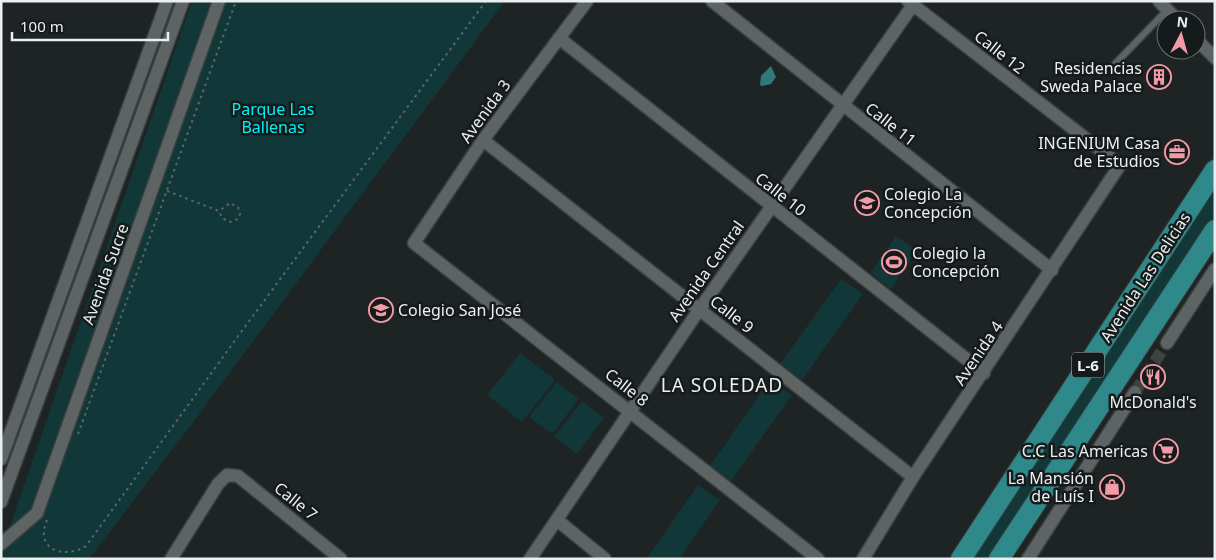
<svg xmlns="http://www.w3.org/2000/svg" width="1216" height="560" font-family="'Noto Sans',sans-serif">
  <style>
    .green { fill: #123738 }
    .water { fill: #307879 }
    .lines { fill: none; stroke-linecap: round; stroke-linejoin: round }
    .street-tunnel { stroke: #3d4242; stroke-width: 12; stroke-dasharray: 12 6; stroke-linecap: butt }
    .lane-casing { stroke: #3a3f3f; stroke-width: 9 }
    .street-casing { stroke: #3a3f3f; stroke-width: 15 }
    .primary-casing { stroke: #3a3f3f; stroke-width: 22 }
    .path { stroke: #616565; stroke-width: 2; stroke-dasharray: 2.5 4; stroke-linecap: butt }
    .lane { stroke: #5e6464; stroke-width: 6 }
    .street { stroke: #5e6464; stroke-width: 12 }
    .primary { stroke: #2f898a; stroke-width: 20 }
    .labels { text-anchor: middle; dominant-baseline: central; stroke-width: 5; stroke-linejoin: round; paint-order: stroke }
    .shield { fill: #151a1a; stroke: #acafaf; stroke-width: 1 }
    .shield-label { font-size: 15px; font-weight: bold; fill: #ecefef }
    .street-label { font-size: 16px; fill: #ecefef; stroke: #151a1a }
    .poi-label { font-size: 16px; fill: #ecefef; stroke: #151a1a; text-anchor: end }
    .park-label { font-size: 16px; fill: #00f1f5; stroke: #151a1a }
    .quarter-label { font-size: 19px; letter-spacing: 1px; fill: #ecefef; stroke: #151a1a }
  </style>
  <rect width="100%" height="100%" fill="#1e2323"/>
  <g class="green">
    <path d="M192,1H505L192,424L89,559H1V552Z"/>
    <path d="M1215,174V226L998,559H961Z"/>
    <path d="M896,236L917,251L891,289L871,273Z"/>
    <path d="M841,279L863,294L802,380L780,364Z"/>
    <path d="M520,353L555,380L522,422L487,395Z"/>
    <path d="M770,380L792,395L731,481L710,466Z"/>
    <path d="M557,382L579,399L552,434L529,417Z"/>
    <path d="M582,401L604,418L577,454L554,437Z"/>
    <path d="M698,485L720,500L679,559H646Z"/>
  </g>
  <path class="water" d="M771,66L776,77L771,84L762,86L760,85L761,76Z"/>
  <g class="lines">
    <path class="street-tunnel" d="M1135,392L1167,343"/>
    <defs>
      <path id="lane" d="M1112,67L1167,10"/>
      <g id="street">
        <path d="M587,1L483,140L414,243L818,559"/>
        <path d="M712,1L1052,270"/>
        <path d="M1159,1L1177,20"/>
        <path d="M559,38L984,373"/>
        <path d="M1196,39L1215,58"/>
        <path d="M483,140L913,477"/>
        <path d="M1167,343L1215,269"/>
        <path d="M1,459L167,1"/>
        <path d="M1,502L183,1"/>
        <path d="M557,520L605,559"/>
        <path d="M1,544L37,513L219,1"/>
        <path d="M171,559L218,484L227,475L238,476L341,559"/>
        <path d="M530,559L699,310L913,5"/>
        <path d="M863,559L913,477L1120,165L908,1"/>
        <path d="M1028,559L1135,392"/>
      </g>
      <g id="primary">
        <path d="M961,559L1215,170"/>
        <path d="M999,559L1215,230"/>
      </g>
    </defs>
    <use href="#lane" class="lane-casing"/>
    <use href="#street" class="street-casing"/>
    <use href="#primary" class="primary-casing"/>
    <g class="path">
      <path d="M167,191L219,211L222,218L230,222L238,219L240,214L238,207L230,203L219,211"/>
      <path d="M78,434L236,1"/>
      <path d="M47,520C34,549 63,560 86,546L244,328L486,1"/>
    </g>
    <use href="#lane" class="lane"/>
    <use href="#street" class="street"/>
    <use href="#primary" class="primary"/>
  </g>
  <defs>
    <symbol id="building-ring" viewBox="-11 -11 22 22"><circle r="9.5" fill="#151a1a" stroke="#f39aa8" stroke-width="1.5"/><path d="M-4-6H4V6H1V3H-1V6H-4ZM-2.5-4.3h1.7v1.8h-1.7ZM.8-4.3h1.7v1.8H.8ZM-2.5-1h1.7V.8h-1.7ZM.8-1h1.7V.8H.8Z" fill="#f39aa8"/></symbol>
    <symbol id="office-ring" viewBox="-11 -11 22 22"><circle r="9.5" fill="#151a1a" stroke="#f39aa8" stroke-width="1.5"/><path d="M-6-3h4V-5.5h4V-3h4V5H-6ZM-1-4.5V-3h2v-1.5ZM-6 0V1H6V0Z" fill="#f39aa8"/></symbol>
    <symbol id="school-ring" viewBox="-11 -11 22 22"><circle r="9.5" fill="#151a1a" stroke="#f39aa8" stroke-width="1.5"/><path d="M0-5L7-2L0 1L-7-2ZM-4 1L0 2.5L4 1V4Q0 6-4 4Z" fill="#f39aa8"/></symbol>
    <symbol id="stadium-ring" viewBox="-11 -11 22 22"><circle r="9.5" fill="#151a1a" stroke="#f39aa8" stroke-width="1.5"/><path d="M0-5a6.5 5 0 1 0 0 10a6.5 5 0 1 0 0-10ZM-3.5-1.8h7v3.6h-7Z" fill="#f39aa8"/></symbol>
    <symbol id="restaurant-ring" viewBox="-11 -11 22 22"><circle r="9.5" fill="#151a1a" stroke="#f39aa8" stroke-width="1.5"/><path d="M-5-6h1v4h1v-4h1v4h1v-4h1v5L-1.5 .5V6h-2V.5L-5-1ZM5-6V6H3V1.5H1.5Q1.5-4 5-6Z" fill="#f39aa8"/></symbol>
    <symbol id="supermarket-ring" viewBox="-11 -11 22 22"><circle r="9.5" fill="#151a1a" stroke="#f39aa8" stroke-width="1.5"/><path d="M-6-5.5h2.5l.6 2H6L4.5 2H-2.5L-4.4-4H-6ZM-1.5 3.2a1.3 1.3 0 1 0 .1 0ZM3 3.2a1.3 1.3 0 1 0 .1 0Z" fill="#f39aa8"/></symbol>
    <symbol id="shop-ring" viewBox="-11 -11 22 22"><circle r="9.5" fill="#151a1a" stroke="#f39aa8" stroke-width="1.5"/><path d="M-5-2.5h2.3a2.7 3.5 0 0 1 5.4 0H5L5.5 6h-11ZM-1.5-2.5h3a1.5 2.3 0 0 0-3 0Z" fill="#f39aa8"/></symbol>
  </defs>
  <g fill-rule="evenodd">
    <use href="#building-ring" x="1145" y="63" width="28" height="28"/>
    <use href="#office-ring" x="1163" y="138" width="28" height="28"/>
    <use href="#school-ring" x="853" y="189" width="28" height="28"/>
    <use href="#stadium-ring" x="880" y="248" width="28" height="28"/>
    <use href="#school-ring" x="367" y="296" width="28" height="28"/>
    <use href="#restaurant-ring" x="1139" y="363" width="28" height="28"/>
    <use href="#supermarket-ring" x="1152" y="437" width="28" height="28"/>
    <use href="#shop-ring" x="1098" y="473" width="28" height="28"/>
  </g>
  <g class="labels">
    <rect class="shield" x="1072" y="352.5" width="32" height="25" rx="4"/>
    <g class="shield-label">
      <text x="1088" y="365">L-6</text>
    </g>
    <g class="street-label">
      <text transform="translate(1000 52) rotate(38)">Calle 12</text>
      <text transform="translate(485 111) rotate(-54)">Avenida 3</text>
      <text transform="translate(891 124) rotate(38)">Calle 11</text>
      <text transform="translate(781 194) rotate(38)">Calle 10</text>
      <text transform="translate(706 271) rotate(-55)">Avenida Central</text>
      <text transform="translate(105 274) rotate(-70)">Avenida Sucre</text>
      <text transform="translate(1145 277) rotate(-57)">Avenida Las Delicias</text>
      <text transform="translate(732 314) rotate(38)">Calle 9</text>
      <text transform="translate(978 353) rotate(-56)">Avenida 4</text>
      <text transform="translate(627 387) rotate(38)">Calle 8</text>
      <text transform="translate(296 501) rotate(39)">Calle 7</text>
    </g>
    <g class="poi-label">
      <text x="1142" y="68">Residencias<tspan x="1142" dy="18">Sweda Palace</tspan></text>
      <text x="1160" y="143">INGENIUM Casa<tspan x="1160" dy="18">de Estudios</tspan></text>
      <text x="884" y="194" text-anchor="start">Colegio La<tspan x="884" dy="18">Concepción</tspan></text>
      <text x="912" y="253" text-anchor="start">Colegio la<tspan x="912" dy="18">Concepción</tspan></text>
      <text x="398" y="310" text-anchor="start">Colegio San José</text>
      <text x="1153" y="402" text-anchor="middle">McDonald's</text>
      <text x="1148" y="451">C.C Las Americas</text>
      <text x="1094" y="478">La Mansión<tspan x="1094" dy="18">de Luís I</tspan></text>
    </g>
    <g class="park-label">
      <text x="273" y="109">Parque Las<tspan x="273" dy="18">Ballenas</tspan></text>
    </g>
    <g class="quarter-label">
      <text x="722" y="385">LA SOLEDAD</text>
    </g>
  </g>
  <rect width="1216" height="560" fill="none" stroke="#ecefef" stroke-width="5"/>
  <g transform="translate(1181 35) rotate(6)"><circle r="24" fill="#151a1a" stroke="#6b6f6f"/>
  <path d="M0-4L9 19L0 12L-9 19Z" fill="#f39aa8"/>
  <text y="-8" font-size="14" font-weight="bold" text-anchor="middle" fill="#ecefef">N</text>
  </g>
  <path d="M12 32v8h156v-8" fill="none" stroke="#ecefef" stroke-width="2.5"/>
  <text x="20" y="32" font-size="15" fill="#ecefef" stroke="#151a1a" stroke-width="4" paint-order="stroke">100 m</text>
</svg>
